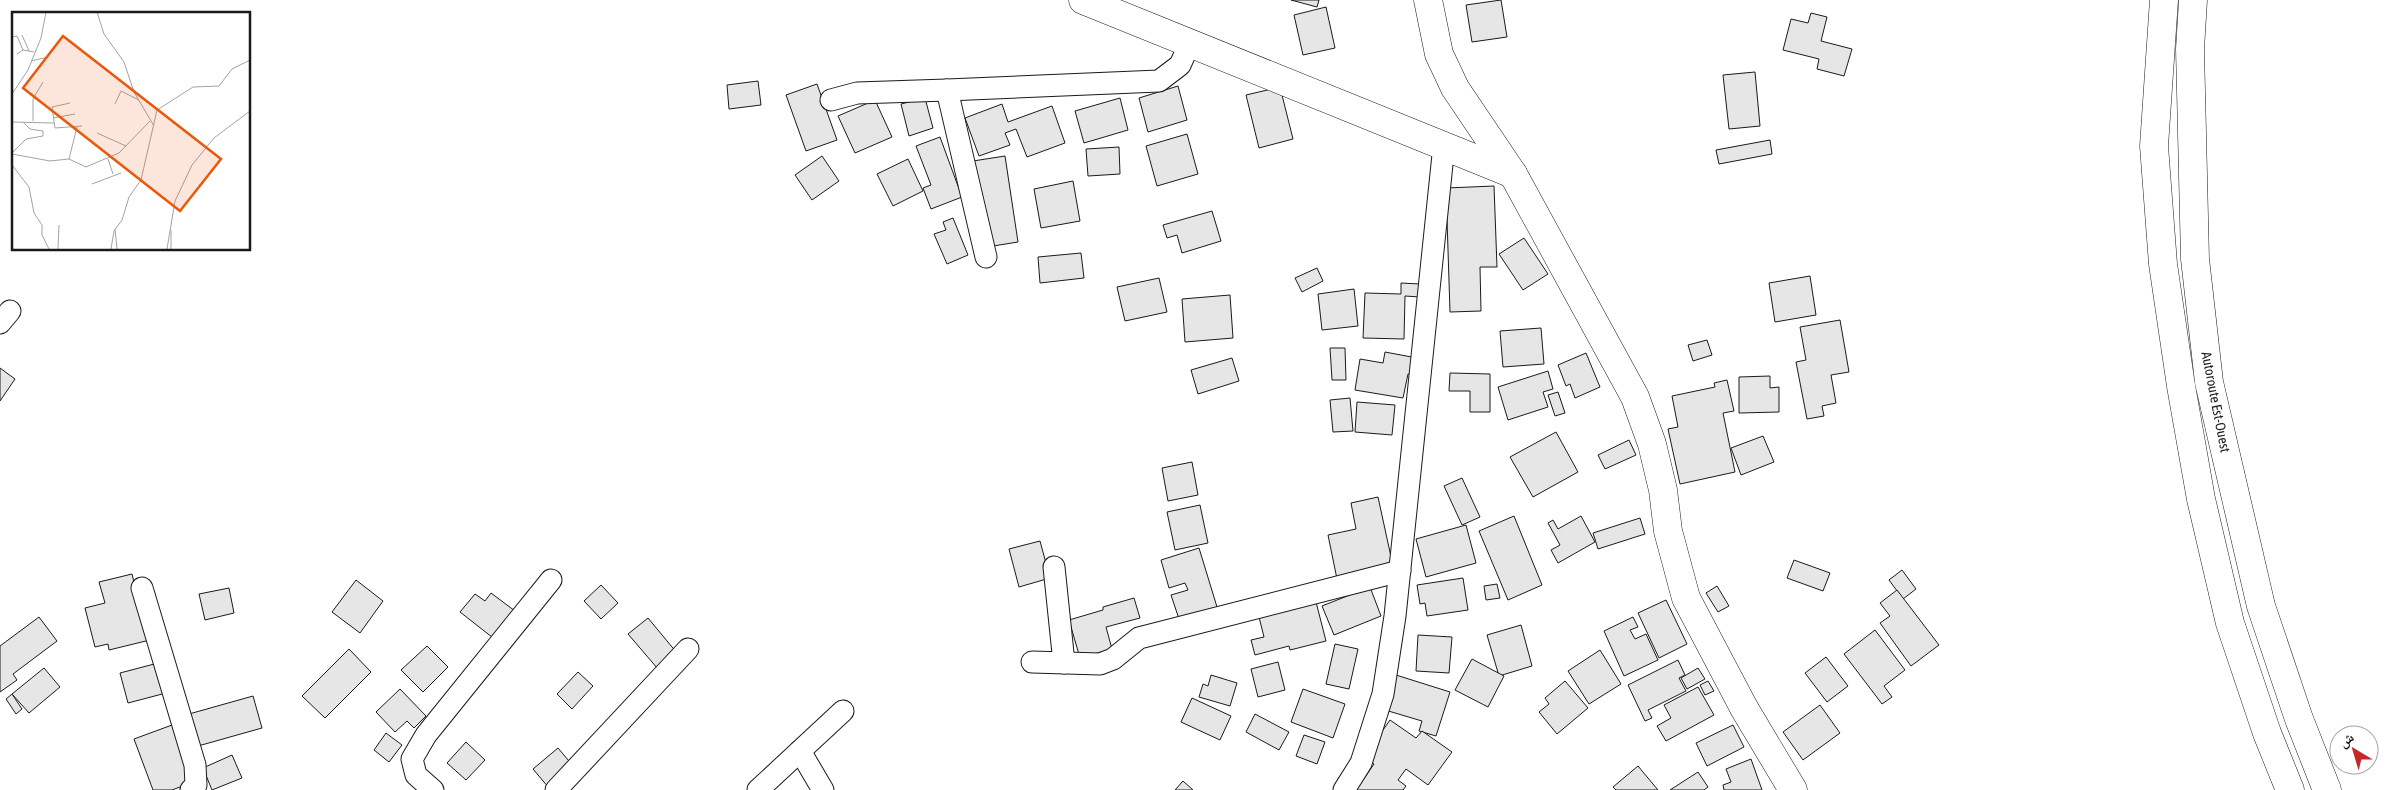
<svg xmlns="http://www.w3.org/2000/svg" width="2394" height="790" font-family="'Asap Condensed','Noto Naskh Arabic',sans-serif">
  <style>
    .building { fill: #e6e6e6; stroke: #1a1a1a }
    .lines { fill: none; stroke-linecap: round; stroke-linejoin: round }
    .minor-casing { stroke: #1a1a1a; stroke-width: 23 }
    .major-casing { stroke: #1a1a1a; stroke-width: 29 }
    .highway-casing { stroke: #1a1a1a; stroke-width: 29 }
    .minor { stroke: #fff; stroke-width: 21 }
    .major { stroke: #fff; stroke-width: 28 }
    .highway { stroke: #fff; stroke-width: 28 }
    .labels { text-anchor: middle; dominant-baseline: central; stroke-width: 4; stroke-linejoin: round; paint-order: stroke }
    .street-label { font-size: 14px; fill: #1a1a1a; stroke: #fff }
    .inset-road { fill: none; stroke: #a3a3a3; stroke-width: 1 }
    .view { fill: #e8590c; fill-opacity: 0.15; stroke: #e8590c; stroke-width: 2.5 }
    .inset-edge { fill: none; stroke: #1a1a1a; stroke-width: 2.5 }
  </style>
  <rect width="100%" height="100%" fill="#fff"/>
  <g class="building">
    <path d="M1291,0H1319L1317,7Z"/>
    <path d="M1501,0L1507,37L1472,42L1466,5Z"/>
    <path d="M1326,7L1335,48L1303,55L1294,15Z"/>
    <path d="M1811,13L1827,17L1821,41L1852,49L1844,76L1817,69L1819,59L1783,50L1791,19L1808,23Z"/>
    <path d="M1755,72L1760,126L1729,129L1723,75Z"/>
    <path d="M758,81L761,105L729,109L727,85Z"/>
    <path d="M817,84L837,140L806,151L786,95Z"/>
    <path d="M1178,86L1187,120L1148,132L1139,98Z"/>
    <path d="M1280,87L1293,139L1259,148L1246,95Z"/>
    <path d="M925,98L933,128L909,136L901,104Z"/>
    <path d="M1120,98L1128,130L1084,143L1075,111Z"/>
    <path d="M875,100L892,137L855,153L838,116Z"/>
    <path d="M1002,104L1008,122L1052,106L1065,143L1027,157L1016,129L1005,133L1010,145L979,156L965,118Z"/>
    <path d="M1187,134L1198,174L1157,186L1146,146Z"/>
    <path d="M940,137L962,197L931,209L923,188L931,185L916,146Z"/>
    <path d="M1770,140L1772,154L1719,164L1716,150Z"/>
    <path d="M1119,147L1120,174L1088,176L1086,149Z"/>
    <path d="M822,156L839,181L812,200L795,175Z"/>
    <path d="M1005,156L1018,242L987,247L973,161Z"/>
    <path d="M908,159L923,191L893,206L877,174Z"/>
    <path d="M1073,181L1080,221L1041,228L1034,189Z"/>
    <path d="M1494,186L1497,267H1480L1481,311L1450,312L1446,188Z"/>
    <path d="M1212,211L1221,241L1182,253L1177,235L1167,238L1163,225Z"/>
    <path d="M953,218L968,255L947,264L934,234L946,230L943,222Z"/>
    <path d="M1524,238L1548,274L1523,290L1499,254Z"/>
    <path d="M1081,253L1084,278L1040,283L1038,257Z"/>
    <path d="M1317,268L1323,281L1302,292L1295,278Z"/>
    <path d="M1810,276L1816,315L1775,322L1769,283Z"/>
    <path d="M1159,278L1167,312L1125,321L1117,287Z"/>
    <path d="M1401,283L1420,284V297L1405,296L1404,339L1363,338L1365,293L1401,294Z"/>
    <path d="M1354,289L1358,326L1322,330L1318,294Z"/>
    <path d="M1230,295L1233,338L1185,342L1182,299Z"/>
    <path d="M1840,320L1849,372L1831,375L1836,403L1822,406L1824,416L1807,419L1796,362L1806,360L1800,327Z"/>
    <path d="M1541,328L1544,364L1503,367L1500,331Z"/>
    <path d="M1707,340L1712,355L1693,361L1688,345Z"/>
    <path d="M1330,348H1345L1346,380H1332Z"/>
    <path d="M1385,352L1417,358L1414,375L1408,374L1403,398L1355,390L1360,359L1383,363Z"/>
    <path d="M1586,353L1600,387L1575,398L1570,384L1566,386L1558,365Z"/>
    <path d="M1232,358L1239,381L1198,394L1191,370Z"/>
    <path d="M0,368L15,379L0,401Z"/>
    <path d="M1548,371L1553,389L1543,392L1548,407L1508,420L1498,387Z"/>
    <path d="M1450,373L1490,374V412H1470V391H1449Z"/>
    <path d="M1770,376V388L1779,387V412L1739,413V377Z"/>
    <path d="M1727,380L1734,411L1723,413L1735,472L1680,484L1668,429L1678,427L1672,396L1715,387L1714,383Z"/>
    <path d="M1558,392L1565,413L1555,416L1548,395Z"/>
    <path d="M1350,398L1353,431L1333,432L1330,400Z"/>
    <path d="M1357,402L1395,405L1392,435L1355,432Z"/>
    <path d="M1556,432L1578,472L1533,497L1510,457Z"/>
    <path d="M1763,436L1774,462L1741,475L1731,448Z"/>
    <path d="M1629,440L1636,455L1605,469L1598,455Z"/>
    <path d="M1192,462L1198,495L1168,501L1162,468Z"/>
    <path d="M1462,478L1480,517L1462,525L1444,486Z"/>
    <path d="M1378,497L1393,566L1337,579L1328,535L1356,529L1351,503Z"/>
    <path d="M1200,505L1208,543L1175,550L1167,512Z"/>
    <path d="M1514,516L1542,585L1508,600L1479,531Z"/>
    <path d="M1581,516L1595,542L1558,563L1551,550L1560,545L1548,523L1553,520L1558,529Z"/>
    <path d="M1640,518L1645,534L1598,549L1593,533Z"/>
    <path d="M1466,525L1476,563L1426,577L1416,539Z"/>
    <path d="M1040,541L1050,578L1019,587L1009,549Z"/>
    <path d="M1199,548L1217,607L1179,619L1171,595L1188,590L1185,583L1169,588L1161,560Z"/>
    <path d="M1794,560L1830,573L1823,591L1787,578Z"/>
    <path d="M1902,570L1916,589L1903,599L1889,580Z"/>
    <path d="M132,574L145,627L154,639L109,650L108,644L95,647L85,608L105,603L99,582Z"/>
    <path d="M1463,578L1468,610L1427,616L1425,603L1420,604L1417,585Z"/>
    <path d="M356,580L383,601L360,633L332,612Z"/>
    <path d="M1497,584L1500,598L1486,600L1484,586Z"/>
    <path d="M601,585L618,603L601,619L584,601Z"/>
    <path d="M1717,586L1729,606L1718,612L1706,593Z"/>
    <path d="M1370,587L1381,616L1334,635L1322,606Z"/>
    <path d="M229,588L234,613L205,620L199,594Z"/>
    <path d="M1897,590L1939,645L1911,666L1880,623L1890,616L1880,603Z"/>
    <path d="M491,593L519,614L497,641L460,612L475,594L485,601Z"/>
    <path d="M1134,598L1140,618L1106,627L1112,649L1080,658L1069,620L1103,610V607Z"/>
    <path d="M1666,600L1687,644L1659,658L1638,613Z"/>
    <path d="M1316,602L1326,641L1290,650L1289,646L1255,655L1251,640L1264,637L1259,617Z"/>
    <path d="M39,617L57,641L13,674L17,680L0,692V646Z"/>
    <path d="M1633,617L1638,627L1630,630L1635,639L1646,634L1658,660L1624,676L1604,631Z"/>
    <path d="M648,618L677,653L658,669L628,634Z"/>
    <path d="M1521,625L1532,666L1499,676L1487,635Z"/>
    <path d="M1875,630L1905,670L1884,686L1892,697L1882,704L1844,654Z"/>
    <path d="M1418,635L1452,637L1449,673L1416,671Z"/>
    <path d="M1335,644L1358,649L1349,689L1326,684Z"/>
    <path d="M427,646L448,667L423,692L401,670Z"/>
    <path d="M349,649L371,672L325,718L302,696Z"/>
    <path d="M1600,650L1621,684L1589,704L1568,671Z"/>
    <path d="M1826,657L1848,686L1827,702L1805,673Z"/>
    <path d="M1472,659L1504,676L1488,707L1455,690Z"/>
    <path d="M1678,660L1685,675L1679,678L1686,691L1648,710L1652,718L1645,721L1628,685Z"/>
    <path d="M1278,662L1285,690L1258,697L1251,669Z"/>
    <path d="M158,663L166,693L128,703L120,673Z"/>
    <path d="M44,668L60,687L29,713L12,694Z"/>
    <path d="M1698,668L1705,679L1687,689L1681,678Z"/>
    <path d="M578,672L593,686L572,709L557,694Z"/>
    <path d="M1211,675L1237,683L1230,706L1199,697L1203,684L1208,686Z"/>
    <path d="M1396,675L1450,692L1436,736L1419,731L1422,721L1385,710Z"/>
    <path d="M1565,681L1588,708L1557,734L1539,712L1549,704L1545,698Z"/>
    <path d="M1708,681L1714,691L1705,695L1700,685Z"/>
    <path d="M1698,687L1714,715L1666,741L1657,726L1671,718L1664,705Z"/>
    <path d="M400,689L426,716L414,728L407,721L395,732L376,712Z"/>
    <path d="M1303,689L1345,704L1333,738L1291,722Z"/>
    <path d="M12,694L22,709L16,714L6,699Z"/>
    <path d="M253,696L262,728L198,746L189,714Z"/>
    <path d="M1192,698L1231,716L1220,740L1181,722Z"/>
    <path d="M1820,705L1840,733L1803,760L1783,732Z"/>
    <path d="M1255,714L1289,732L1279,750L1246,732Z"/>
    <path d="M1390,720L1416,738L1422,731L1452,752L1428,785L1406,769L1398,780L1406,786L1403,790H1356L1374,764L1364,757Z"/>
    <path d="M172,725L193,782L172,790H153L134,739Z"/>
    <path d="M1733,725L1744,747L1707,766L1696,743Z"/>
    <path d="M386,733L402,745L389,762L374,750Z"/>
    <path d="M1304,735L1325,742L1317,764L1296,756Z"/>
    <path d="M466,742L485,760L466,780L447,763Z"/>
    <path d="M558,748L574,767L549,788L533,769Z"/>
    <path d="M232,755L242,778L212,790L203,768Z"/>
    <path d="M1751,759L1762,790H1724L1723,785L1731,782L1726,769Z"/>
    <path d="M1638,766L1658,790H1616L1613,787Z"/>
    <path d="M1698,772L1708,787L1704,790H1670Z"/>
    <path d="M1183,781L1193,790H1175Z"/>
  </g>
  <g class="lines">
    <defs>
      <g id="minor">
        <path d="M831,100L857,93L947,90"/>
        <path d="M986,257L947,90L1159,81L1180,65L1190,43"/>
        <path d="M0,323L10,311"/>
        <path d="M1054,567L1064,663"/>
        <path d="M142,588L195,765L196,785L191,790"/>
        <path d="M1032,662L1100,664L1113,659L1139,638L1400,571"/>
        <path d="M800,751L823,790"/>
        <path d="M433,790L416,775L412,759L426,735L551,580"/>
        <path d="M556,790L688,649"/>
        <path d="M758,790L843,711"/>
        <path d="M1344,790L1361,763L1383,694L1395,616L1444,145"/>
      </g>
      <g id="major">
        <path d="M1083,0L1513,174"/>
        <path d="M1428,0L1439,54L1455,88L1513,174L1635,397L1652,444L1663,490L1668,531L1686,598L1744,708L1793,790"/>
      </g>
      <g id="highway">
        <path d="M2164,0L2154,146L2163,264L2181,386L2201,499L2230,623L2267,733L2290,790"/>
        <path d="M2193,0L2190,49L2195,259L2209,382L2261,606L2299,719L2327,790"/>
      </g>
    </defs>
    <use href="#minor" class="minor-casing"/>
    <use href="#major" class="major-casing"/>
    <use href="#highway" class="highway-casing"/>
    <use href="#minor" class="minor"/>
    <use href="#major" class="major"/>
    <use href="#highway" class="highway"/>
  </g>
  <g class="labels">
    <g class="street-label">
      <text transform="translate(2216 402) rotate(79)">Autoroute Est-Ouest</text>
    </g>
  </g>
  <g transform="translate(12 12)">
    <rect width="238" height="238" fill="#fff"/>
    <path class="inset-road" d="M85,0L92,22L112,50L122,80L142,114M10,23L17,39M0,25L5,24L11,38M5,42L11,38L22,40M19,49L36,45M0,82L16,58L29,26L34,0M58,91L40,95L43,116L70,114M103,92L109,79L127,88M41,106L63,102M21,109V87L31,70M0,110L42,111M85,121L114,134M0,141L14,127L31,124V119L18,117L11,110M0,142L38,149L57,147L74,155L107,141L138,109M57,147L65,115M96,147L101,162M0,153L17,175L22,201L30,213V223L37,237M80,172L109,161M103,217L105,237M46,237L47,213M99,237L102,219L110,208L117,185L129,168L145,98L181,75L207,74L220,57L238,48M155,237L163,189L180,153L202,126L238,99M159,237V218"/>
    <path class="view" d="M51,24L209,147L168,199L11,76Z"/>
    <rect width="238" height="238" class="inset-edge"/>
  </g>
  <g transform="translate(2354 750) rotate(322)"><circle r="24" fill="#ffffff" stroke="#a3a3a3"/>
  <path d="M0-4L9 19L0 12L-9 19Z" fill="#c62828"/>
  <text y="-8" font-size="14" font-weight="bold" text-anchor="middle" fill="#1a1a1a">ش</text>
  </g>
</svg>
